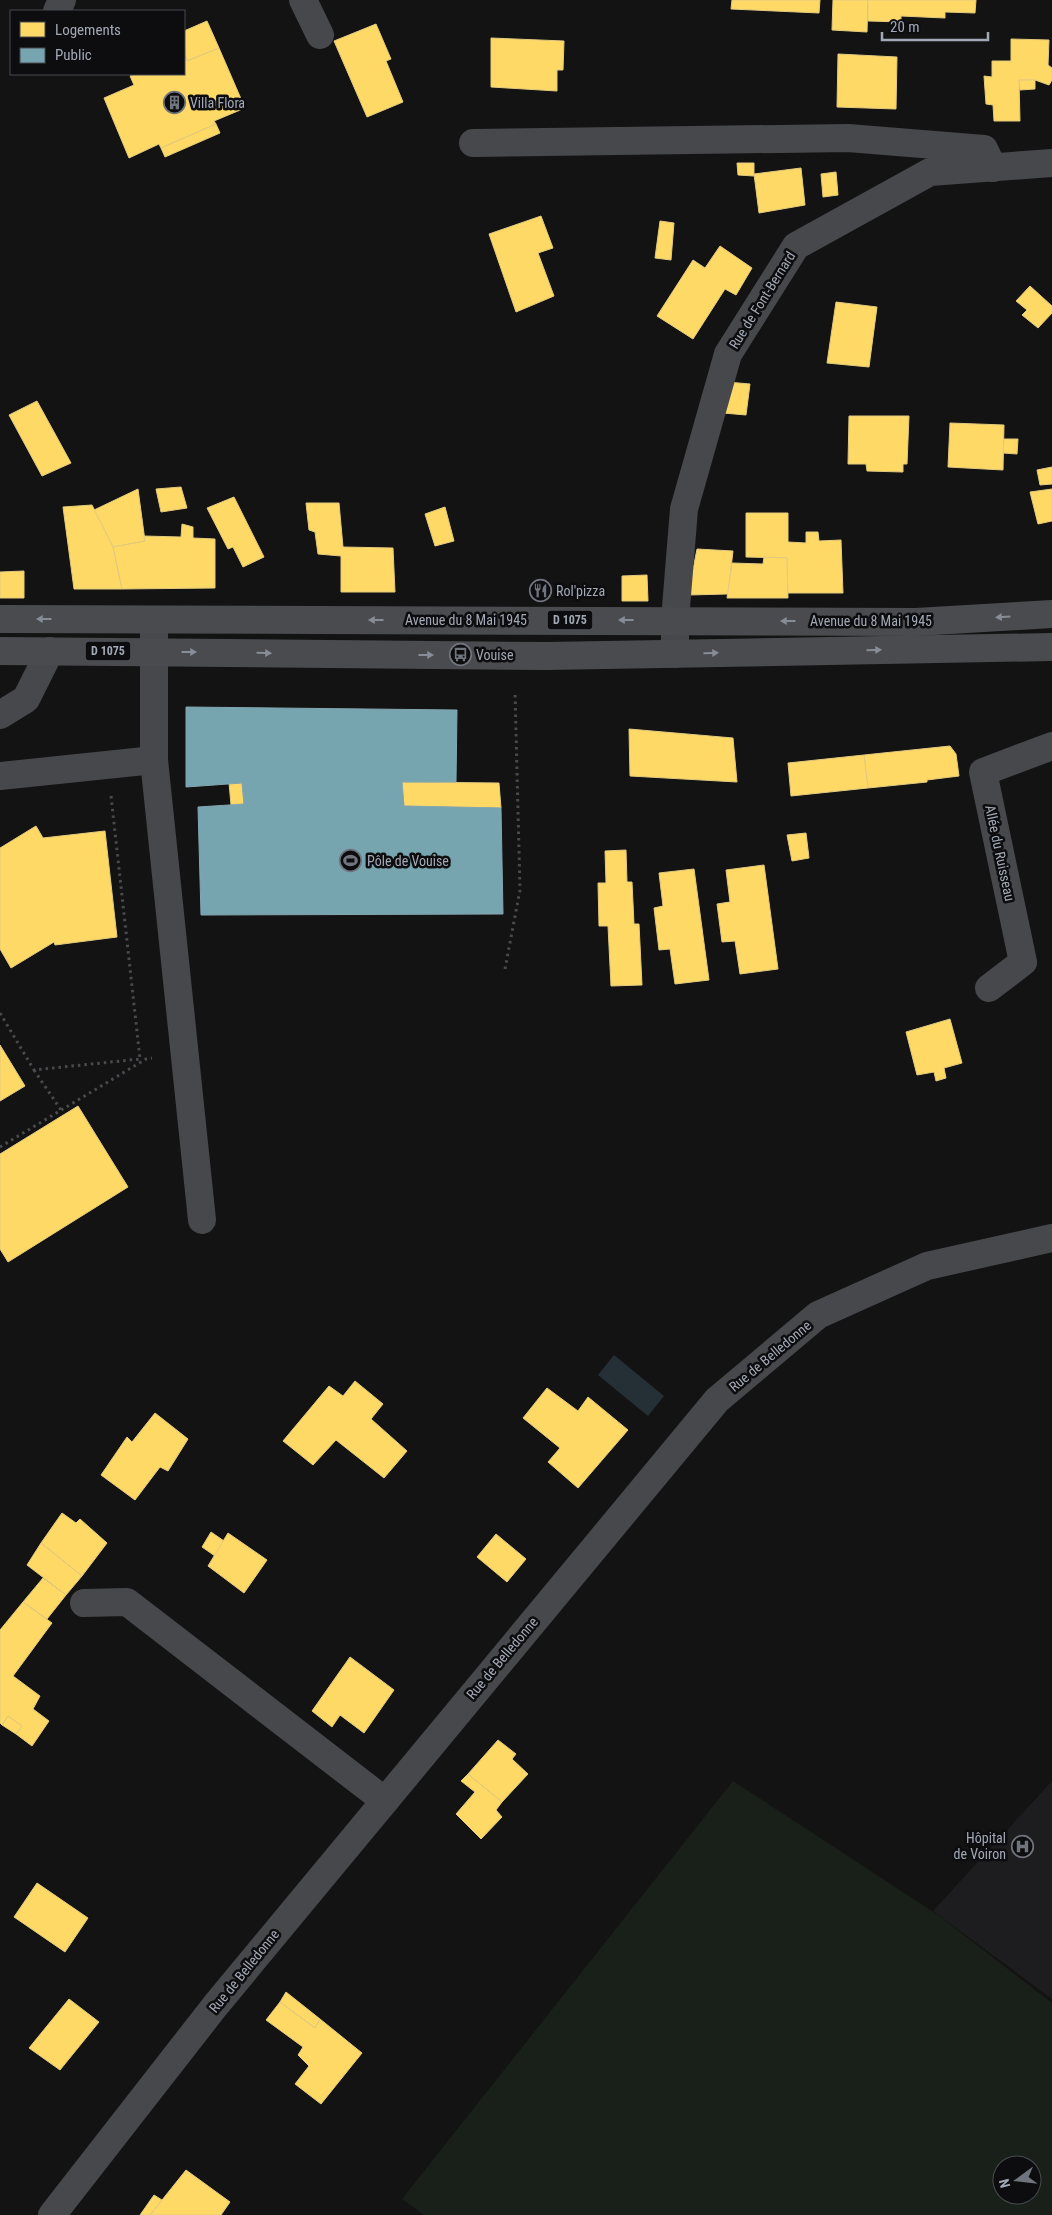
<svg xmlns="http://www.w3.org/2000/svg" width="1052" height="2215" font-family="'Roboto Condensed',sans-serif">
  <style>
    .built { fill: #1d1d1f }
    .green { fill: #192019; fill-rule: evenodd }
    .water { fill: #252f36 }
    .homes { fill: #ffd966; stroke: #e3cb7e }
    .public { fill: #76a5af; stroke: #83a6b1 }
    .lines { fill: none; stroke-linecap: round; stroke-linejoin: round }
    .path { stroke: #484a4e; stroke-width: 3; stroke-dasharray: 2.5 4; stroke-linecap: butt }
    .minor { stroke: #47484c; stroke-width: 28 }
    .major { stroke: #494b4e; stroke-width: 28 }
    .oneway { fill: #878d97 }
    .labels { text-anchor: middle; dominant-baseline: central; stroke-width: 5; stroke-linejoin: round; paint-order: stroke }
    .shield { fill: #0d0d0f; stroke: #757a84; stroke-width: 1 }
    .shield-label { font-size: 12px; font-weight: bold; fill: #a2a9b6 }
    .poi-label { font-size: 14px; fill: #a2a9b6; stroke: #0d0d0f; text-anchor: start }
    .street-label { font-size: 14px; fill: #a2a9b6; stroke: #0d0d0f }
  </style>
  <rect width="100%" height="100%" fill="#131313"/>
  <path class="built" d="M1052,1781V1999L933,1911Z"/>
  <path class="green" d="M733,1781L938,1915L1052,2003V2215H424L402,2199ZM1002,2165H1032V2195H1002Z"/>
  <path class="water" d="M614,1355L664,1396L648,1416L598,1375Z"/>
  <g class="homes">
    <path d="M732,0H820L819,13L731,9Z"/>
    <path d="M833,0H868L867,32L832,30Z"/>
    <path d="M868,0H976L975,13L945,12V18L901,16V22L868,21Z"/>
    <path d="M207,21L219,48L187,61L184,53V31Z"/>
    <path d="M376,24L391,59L386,61L403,102L367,117L334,41Z"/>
    <path d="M491,38L564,41L563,70H557V91L491,87Z"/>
    <path d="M1011,39L1049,40L1048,65L1052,68V80L1049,85L1035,80H1019L1020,121H994L993,105L986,104L984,76L992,77V61H1011Z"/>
    <path d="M219,48L245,108L214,121L216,124L161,148L159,144L129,158L104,98L134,85L130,76L136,74H184V53L187,61Z"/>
    <path d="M838,54L897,57L896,109L837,107Z"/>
    <path d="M1019,80H1035V89L1020,90Z"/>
    <path d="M216,124L220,133L165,157L161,148Z"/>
    <path d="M737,163H754V176L738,175Z"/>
    <path d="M801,168L805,205L759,213L754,174Z"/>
    <path d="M836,172L838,195L823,197L821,174Z"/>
    <path d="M541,216L553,248L538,253L554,296L516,312L489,234Z"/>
    <path d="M660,221L674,223L671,260L655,258Z"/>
    <path d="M720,246L752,268L736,295L725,289L693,339L657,316L693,260L705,268Z"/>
    <path d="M1030,286L1052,306V313L1038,328L1022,315L1027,310L1016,301Z"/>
    <path d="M836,302L877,307L869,367L827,363Z"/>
    <path d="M727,382L750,384L746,415L723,413Z"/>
    <path d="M37,401L71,463L42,476L9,415Z"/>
    <path d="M849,416H909L907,464H903V472L867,471L866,464H848Z"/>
    <path d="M950,423L1004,425L1003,470L948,467Z"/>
    <path d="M1004,439H1018L1017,454L1003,453Z"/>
    <path d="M1052,467V484L1040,485L1037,470Z"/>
    <path d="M181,487L187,508L161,512L156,489Z"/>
    <path d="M138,489L145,541L113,547L94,510Z"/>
    <path d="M1052,489V521L1038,524L1030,492Z"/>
    <path d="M234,497L264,557L243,567L233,547L228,549L207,508Z"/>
    <path d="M306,503H339L343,547L393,548L395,592H341V556L318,554L315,532L309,530Z"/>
    <path d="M92,505L113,547L122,589H74L63,507Z"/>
    <path d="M445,507L454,541L435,546L425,514Z"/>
    <path d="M746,513H788V542L806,543V532H818L819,541L841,540L843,593H787V558L746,557Z"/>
    <path d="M182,524L193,527V538L215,539V588L122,589L113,547L145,541L144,536L181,537Z"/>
    <path d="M697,549L733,551L728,594L688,595Z"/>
    <path d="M764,557L787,558L788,598H727L732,563L763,564Z"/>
    <path d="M24,571V598H0V572Z"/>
    <path d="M647,575L648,601H622V576Z"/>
    <path d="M629,729L733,738L737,782L630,776Z"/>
    <path d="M950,746L956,754L959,776L927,780V782L868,788L864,755Z"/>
    <path d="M864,755L868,788L791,796L788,763Z"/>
    <path d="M402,782L499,783L501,808L404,806Z"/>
    <path d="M229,783H242L244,804L231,805Z"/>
    <path d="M36,826L43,838L105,831L117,937L55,945L54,942L11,968L0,949V848Z"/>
    <path d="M806,833L809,858L792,861L787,835Z"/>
    <path d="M626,850L627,882H632L634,924H639L642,985L611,986L608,926H599L598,883H606L605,851Z"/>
    <path d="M764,865L778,969L740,974L735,941L722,942L717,904L730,902L726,870Z"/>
    <path d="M694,869L709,980L675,984L670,949L659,950L654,908L663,906L659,873Z"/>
    <path d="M950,1019L962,1063L944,1068L946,1078L936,1081L934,1072L917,1075L906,1032Z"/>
    <path d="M0,1045L25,1086L0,1101Z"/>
    <path d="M78,1106L128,1187L8,1262L0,1249V1154Z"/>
    <path d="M355,1381L383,1404L371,1419L407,1451L384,1478L336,1440L313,1465L283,1441L329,1386L343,1396Z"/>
    <path d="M547,1388L578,1411L588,1397L628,1430L578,1488L548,1462L560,1448L523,1418Z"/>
    <path d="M155,1413L188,1439L168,1471L160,1467L135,1500L101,1475L127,1437L132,1442Z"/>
    <path d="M62,1513L76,1523L80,1519L107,1543L82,1576L41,1543Z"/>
    <path d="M211,1532L224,1541L215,1556L202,1547Z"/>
    <path d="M228,1533L267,1560L244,1593L208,1566Z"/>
    <path d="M496,1534L526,1559L507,1582L477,1557Z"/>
    <path d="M41,1543L82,1576L66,1595L27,1565Z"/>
    <path d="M43,1578L66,1595L47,1619L23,1602Z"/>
    <path d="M23,1602L52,1623L13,1676L40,1696L33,1709L49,1721L32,1746L16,1734L22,1726L8,1716L2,1725L0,1723V1630Z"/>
    <path d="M350,1657L394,1690L364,1733L340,1715L332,1727L312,1711Z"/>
    <path d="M8,1716L22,1726L16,1734L2,1725Z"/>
    <path d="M498,1740L516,1754L512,1759L528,1774L502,1802L468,1774Z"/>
    <path d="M468,1774L502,1802L496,1810L502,1817L481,1839L456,1814L475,1792L461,1781Z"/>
    <path d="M37,1883L88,1918L65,1952L14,1917Z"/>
    <path d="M286,1992L320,2019L315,2028L280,2002Z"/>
    <path d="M69,1999L99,2022L60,2070L29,2048Z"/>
    <path d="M280,2002L315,2028L320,2019L362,2053L321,2104L295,2084L309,2066L298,2055L303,2047L266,2020Z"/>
    <path d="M186,2170L230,2202L221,2215H150Z"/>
    <path d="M154,2195L162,2200L150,2215H140Z"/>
  </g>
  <path class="public" d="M186,707L457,710L456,782H402L404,806L501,808L503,914L201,915L198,807L244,804L242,783L186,787Z"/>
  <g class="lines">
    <g class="path">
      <path d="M111,796L140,1059"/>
      <path d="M505,969L520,890L515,692"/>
      <path d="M0,1013L34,1070L140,1059"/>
      <path d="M34,1070L61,1110"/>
      <path d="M0,1147L146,1059L152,1058"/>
    </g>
    <g class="minor">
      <path d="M303,0L320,35"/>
      <path d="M57,11L62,0"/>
      <path d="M473,143L848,138L984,149L993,168"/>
      <path d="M154,620V760L202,1220"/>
      <path d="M675,654V620L684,509L728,354L796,246L930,172L1052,163"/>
      <path d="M0,715L26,699L50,651"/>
      <path d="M0,776L154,760"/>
      <path d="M989,988L1023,962L983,772L1052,746"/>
      <path d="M84,1603L127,1602L385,1801"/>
      <path d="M52,2215L215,2006L717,1400L818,1315L927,1266L1052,1238"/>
    </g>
    <g class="major">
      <path d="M0,619L916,622L1052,614"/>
      <path d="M0,651L547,656L1052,647"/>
    </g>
  </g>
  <defs><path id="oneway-solid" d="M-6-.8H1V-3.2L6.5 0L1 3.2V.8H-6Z" transform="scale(1.25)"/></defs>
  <g class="oneway">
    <use href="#oneway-solid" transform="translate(1003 617) rotate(177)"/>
    <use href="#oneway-solid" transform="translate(44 619) rotate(-180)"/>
    <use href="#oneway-solid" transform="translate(376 620) rotate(-180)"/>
    <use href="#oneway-solid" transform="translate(626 620) rotate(180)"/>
    <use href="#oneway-solid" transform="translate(788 621) rotate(-180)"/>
    <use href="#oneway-solid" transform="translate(874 650) rotate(-1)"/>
    <use href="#oneway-solid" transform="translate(189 652)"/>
    <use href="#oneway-solid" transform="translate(264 653) rotate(2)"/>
    <use href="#oneway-solid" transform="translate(711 653) rotate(-1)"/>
    <use href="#oneway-solid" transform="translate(426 655)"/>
  </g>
  <defs>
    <symbol id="building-ring" viewBox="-11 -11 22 22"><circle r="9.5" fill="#0d0d0f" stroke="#70747d" stroke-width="1.5"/><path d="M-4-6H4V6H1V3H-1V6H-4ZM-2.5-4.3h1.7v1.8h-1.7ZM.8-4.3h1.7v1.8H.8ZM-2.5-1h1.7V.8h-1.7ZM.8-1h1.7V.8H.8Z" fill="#70747d"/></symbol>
    <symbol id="restaurant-ring" viewBox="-11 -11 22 22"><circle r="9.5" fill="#0d0d0f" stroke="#70747d" stroke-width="1.5"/><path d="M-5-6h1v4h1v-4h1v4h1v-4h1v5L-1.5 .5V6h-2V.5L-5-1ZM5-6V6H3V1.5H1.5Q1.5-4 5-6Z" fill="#70747d"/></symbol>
    <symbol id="bus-ring" viewBox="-11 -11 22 22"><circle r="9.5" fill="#0d0d0f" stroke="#70747d" stroke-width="1.5"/><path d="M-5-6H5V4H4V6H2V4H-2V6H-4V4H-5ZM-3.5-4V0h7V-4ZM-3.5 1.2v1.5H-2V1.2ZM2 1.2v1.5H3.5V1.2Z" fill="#70747d"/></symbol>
    <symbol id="stadium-ring" viewBox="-11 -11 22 22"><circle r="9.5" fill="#0d0d0f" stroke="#70747d" stroke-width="1.5"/><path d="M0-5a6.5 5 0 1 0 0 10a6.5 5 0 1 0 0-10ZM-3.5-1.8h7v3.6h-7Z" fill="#70747d"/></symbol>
    <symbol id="hospital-ring" viewBox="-11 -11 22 22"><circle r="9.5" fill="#0d0d0f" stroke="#70747d" stroke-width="1.5"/><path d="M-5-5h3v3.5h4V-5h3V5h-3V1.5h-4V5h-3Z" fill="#70747d"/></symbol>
  </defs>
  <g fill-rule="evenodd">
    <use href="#building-ring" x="162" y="90" width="25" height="25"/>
    <use href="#restaurant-ring" x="528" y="578" width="25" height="25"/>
    <use href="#bus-ring" x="448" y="642" width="25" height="25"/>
    <use href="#stadium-ring" x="338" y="848" width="25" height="25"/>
    <use href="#hospital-ring" x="1010" y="1834" width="25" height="25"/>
  </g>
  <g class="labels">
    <g class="shield">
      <rect x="547.5" y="610.5" width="45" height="19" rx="4"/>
      <rect x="85.5" y="641.5" width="45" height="19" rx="4"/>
    </g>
    <g class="shield-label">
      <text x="570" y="620">D 1075</text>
      <text x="108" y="651">D 1075</text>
    </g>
    <g class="poi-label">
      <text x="190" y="103">Villa Flora</text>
      <text x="556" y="591">Rol'pizza</text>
      <text x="476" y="655">Vouise</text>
      <text x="367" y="861">Pôle de Vouise</text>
      <text x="1006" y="1838" text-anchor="end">Hôpital<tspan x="1006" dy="16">de Voiron</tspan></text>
    </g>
    <g class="street-label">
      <text transform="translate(762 300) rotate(-58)">Rue de Font-Bernard</text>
      <text x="466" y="620">Avenue du 8 Mai 1945</text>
      <text x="871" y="621">Avenue du 8 Mai 1945</text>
      <text transform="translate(1000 853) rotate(78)">Allée du Ruisseau</text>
      <text transform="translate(770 1356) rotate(-40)">Rue de Belledonne</text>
      <text transform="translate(502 1658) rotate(-50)">Rue de Belledonne</text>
      <text transform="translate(244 1971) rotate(-51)">Rue de Belledonne</text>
    </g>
  </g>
  <rect x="10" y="10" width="175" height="65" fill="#0d0d0f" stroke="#494b52"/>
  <rect x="20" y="22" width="25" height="15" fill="#ffd966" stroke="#494b52"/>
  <text x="55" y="35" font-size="15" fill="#a2a9b6">Logements</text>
  <rect x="20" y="48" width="25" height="15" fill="#76a5af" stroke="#494b52"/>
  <text x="55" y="60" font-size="15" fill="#a2a9b6">Public</text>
  <g transform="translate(1017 2180) rotate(255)"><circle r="24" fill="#0d0d0f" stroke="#494b52"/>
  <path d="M0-4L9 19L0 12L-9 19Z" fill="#70747d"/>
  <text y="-8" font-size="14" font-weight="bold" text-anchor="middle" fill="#a2a9b6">N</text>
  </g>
  <path d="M882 32v8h106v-8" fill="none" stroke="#a2a9b6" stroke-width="2.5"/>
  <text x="890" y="32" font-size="15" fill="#a2a9b6" stroke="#0d0d0f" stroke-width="4" paint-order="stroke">20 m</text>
</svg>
